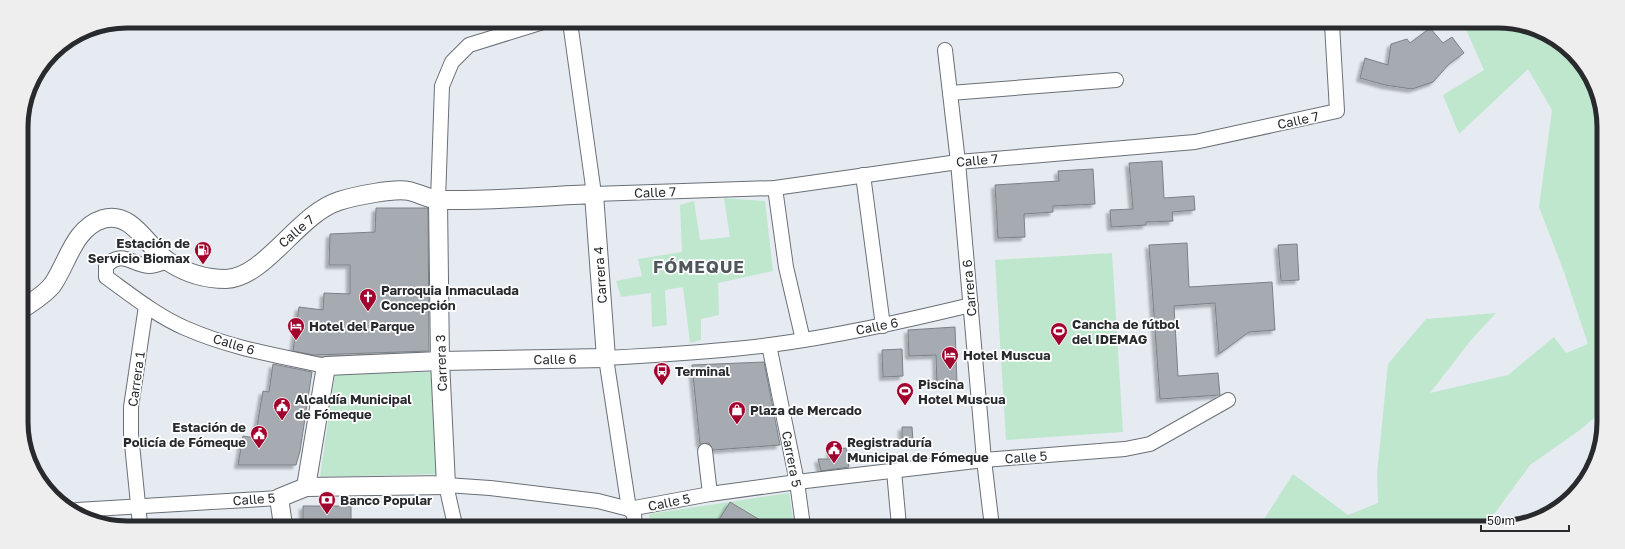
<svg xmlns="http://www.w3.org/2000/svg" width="1625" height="549" font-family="'Golos Text',sans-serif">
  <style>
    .green { fill: #bfe7ce }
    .building { fill: #a5abb1; stroke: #7b8187; filter: url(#shadow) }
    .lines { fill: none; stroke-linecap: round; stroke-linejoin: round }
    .minor-casing { stroke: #6a7076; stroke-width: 16 }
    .tertiary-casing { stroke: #6a7076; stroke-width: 20 }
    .minor { stroke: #fff; stroke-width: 14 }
    .tertiary { stroke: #fff; stroke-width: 18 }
    .labels { text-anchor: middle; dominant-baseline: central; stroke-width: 3.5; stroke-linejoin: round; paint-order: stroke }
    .street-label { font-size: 13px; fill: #282a2d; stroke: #fff }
    .poi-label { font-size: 13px; font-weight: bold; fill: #282a2d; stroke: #fff; text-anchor: start }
    .district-label { font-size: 17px; font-weight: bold; letter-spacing: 1px; fill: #51575c; stroke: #fff }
    .rim { fill: none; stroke: #282a2d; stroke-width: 5 }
  </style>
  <defs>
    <filter id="shadow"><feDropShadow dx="-3.5" dy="3.5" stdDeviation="1" flood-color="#0004"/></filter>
  </defs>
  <rect width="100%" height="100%" fill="#e5ebf1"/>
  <g class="green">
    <path d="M1464,25H1526L1578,57L1602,106L1601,412L1580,430L1530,465L1484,528L1259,527L1293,474L1348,515L1378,503L1377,474L1388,364L1426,319L1496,313L1471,340L1430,393L1508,375L1554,337L1566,353L1588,344L1564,272L1539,207L1552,110L1528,69L1459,134L1443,95L1484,70Z"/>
    <path d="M724,198L765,201L773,271L718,283L719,315L701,319V340L690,343L683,287L665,290L667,325L652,327L651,293L621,297L616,281L642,276L638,259L682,252L680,205L694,201L700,240L730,237Z"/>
    <path d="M1112,253L1123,432L1006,440L995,260Z"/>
    <path d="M431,372L437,474L320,477L335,374Z"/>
    <path d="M789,493L794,526H770L730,502L715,526H651L649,514Z"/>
  </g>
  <g class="building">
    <path d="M1430,28L1443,43L1452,37L1464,53L1449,64L1433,82L1412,89L1385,85L1360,78L1365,58L1388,65L1391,44L1407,39L1410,43Z"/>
    <path d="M1162,161L1164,198L1194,196L1195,210L1172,212L1173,221L1146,222V225L1111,227L1110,210L1133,209L1129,163Z"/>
    <path d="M1093,169L1095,204L1053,206V212L1024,214L1025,237L998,238L995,185L1059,181L1058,171Z"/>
    <path d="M376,208H428L429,351L314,355L293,351L299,307L323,310L324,293L350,294V265H329L330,234L375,232Z"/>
    <path d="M1187,243L1189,287L1272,282L1275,330L1249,332L1219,354L1215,303L1174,306L1178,376L1218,373L1220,395L1160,399L1149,245Z"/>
    <path d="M1297,244L1299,280L1281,281L1278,245Z"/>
    <path d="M955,327L957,384L937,385L936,355L909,356L908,330Z"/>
    <path d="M902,349L903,376L883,377L882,350Z"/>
    <path d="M764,362L780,445L713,450L709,443L700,444L692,365Z"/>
    <path d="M273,364L312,372L300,451L296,465H238L243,436L255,438L263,391L269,392Z"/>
    <path d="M902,427H912L913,441L902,442Z"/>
    <path d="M846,448L849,467L821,471L818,459H831L830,450Z"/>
    <path d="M730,502L770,526H715Z"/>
    <path d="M303,506H351V525L303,524Z"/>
  </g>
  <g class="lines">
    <defs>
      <g id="minor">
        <path d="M570,22L594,194L775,188L958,162L1195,142L1337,111L1332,24"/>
        <path d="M945,50L958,162L984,460L992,527"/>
        <path d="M950,93L1116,80"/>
        <path d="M863,175L883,326"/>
        <path d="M775,188L786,267L803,340"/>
        <path d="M438,200L442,86L452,62L469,45L543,22"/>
        <path d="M167,261C162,263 154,266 149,266C131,265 123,249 106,266V277C131,295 157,316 185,328C230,348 279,356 326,366"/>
        <path d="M769,345L797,482L803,526"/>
        <path d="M705,451L710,494"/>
        <path d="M894,471L899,526"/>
        <path d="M77,510L279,498"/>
        <path d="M140,524L131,434V407L146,306"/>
        <path d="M455,525L446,485L490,488L598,501L629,509L710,494L797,482L984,460L1125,449L1150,444L1228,400"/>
        <path d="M635,526L634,514L629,509L606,358C661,355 716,352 770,345C838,336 904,321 971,305"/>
      </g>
      <g id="tertiary">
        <path d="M22,309C32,302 46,294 53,284C68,262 74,228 103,219C133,210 148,249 169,262C186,273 205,279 226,279C266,277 298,214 339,201C355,196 394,188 409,191C419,193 430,200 440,200C492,201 543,196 594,194L606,358L440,361L326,366L306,487"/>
        <path d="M283,525L279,498L306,487L446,485L440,361L438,200"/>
      </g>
    </defs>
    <use href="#minor" class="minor-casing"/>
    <use href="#tertiary" class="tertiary-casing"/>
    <use href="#minor" class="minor"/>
    <use href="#tertiary" class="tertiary"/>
  </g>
  <defs>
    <symbol id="fuel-pin" viewBox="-11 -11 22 30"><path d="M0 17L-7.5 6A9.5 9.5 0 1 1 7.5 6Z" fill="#a2032e" stroke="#fff"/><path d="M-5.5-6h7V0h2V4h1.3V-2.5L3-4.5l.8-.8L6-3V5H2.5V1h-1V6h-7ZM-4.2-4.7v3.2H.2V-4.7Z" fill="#fff"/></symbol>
    <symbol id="church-pin" viewBox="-11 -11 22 30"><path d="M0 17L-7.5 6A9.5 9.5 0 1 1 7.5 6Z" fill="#a2032e" stroke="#fff"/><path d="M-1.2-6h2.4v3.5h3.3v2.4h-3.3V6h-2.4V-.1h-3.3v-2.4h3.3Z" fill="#fff"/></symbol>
    <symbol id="hotel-pin" viewBox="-11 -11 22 30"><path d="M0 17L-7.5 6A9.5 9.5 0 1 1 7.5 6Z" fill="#a2032e" stroke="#fff"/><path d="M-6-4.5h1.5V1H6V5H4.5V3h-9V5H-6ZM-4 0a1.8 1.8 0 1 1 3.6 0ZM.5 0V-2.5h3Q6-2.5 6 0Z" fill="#fff"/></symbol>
    <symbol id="stadium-pin" viewBox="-11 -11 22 30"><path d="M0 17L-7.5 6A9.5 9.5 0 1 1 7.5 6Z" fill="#a2032e" stroke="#fff"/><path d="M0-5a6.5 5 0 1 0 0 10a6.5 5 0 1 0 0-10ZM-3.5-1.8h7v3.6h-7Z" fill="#fff"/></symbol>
    <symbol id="bus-pin" viewBox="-11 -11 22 30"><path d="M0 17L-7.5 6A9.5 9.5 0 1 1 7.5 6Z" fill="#a2032e" stroke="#fff"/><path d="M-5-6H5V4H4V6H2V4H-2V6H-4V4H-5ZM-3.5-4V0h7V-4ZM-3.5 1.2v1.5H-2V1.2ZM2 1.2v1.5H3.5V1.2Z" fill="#fff"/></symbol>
    <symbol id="civic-pin" viewBox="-11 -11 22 30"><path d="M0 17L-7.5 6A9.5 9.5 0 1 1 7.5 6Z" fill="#a2032e" stroke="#fff"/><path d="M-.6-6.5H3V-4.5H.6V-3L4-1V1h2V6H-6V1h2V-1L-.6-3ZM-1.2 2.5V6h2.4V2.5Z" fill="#fff"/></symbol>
    <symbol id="shop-pin" viewBox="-11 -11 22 30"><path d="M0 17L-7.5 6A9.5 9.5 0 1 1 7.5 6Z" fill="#a2032e" stroke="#fff"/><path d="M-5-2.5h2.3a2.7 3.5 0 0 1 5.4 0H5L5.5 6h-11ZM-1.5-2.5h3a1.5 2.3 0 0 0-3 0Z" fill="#fff"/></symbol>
    <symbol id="bank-pin" viewBox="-11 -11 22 30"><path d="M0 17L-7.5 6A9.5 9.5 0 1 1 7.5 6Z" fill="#a2032e" stroke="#fff"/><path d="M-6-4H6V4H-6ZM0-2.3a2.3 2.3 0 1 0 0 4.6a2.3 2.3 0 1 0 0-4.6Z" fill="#fff"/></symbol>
  </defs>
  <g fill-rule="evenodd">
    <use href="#fuel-pin" x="193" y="240" width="20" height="27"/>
    <use href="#church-pin" x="358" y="287" width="20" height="27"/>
    <use href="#hotel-pin" x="286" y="316" width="20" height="27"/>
    <use href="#stadium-pin" x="1049" y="321" width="20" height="27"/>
    <use href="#hotel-pin" x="940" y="345" width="20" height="27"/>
    <use href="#bus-pin" x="652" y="361" width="20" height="27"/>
    <use href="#stadium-pin" x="895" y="381" width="20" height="27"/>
    <use href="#civic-pin" x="272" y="396" width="20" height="27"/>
    <use href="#shop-pin" x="727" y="400" width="20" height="27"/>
    <use href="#civic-pin" x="249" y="424" width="20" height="27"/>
    <use href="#civic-pin" x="824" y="439" width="20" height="27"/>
    <use href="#bank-pin" x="317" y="490" width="20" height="27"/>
  </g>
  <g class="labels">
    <g class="street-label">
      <text transform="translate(1298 120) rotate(-12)">Calle 7</text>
      <text transform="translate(977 160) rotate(-5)">Calle 7</text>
      <text transform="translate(655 192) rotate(-2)">Calle 7</text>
      <text transform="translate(296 231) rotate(-41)">Calle 7</text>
      <text transform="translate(600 275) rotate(-94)">Carrera 4</text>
      <text transform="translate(969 288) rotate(-95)">Carrera 6</text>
      <text transform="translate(877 326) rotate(-11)">Calle 6</text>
      <text transform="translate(234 344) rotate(17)">Calle 6</text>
      <text transform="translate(555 359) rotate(-1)">Calle 6</text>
      <text transform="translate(441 363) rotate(-92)">Carrera 3</text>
      <text transform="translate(136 379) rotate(-82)">Carrera 1</text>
      <text transform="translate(1026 457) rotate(-4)">Calle 5</text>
      <text transform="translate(792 459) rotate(79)">Carrera 5</text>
      <text transform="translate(254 499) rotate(-4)">Calle 5</text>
      <text transform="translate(669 502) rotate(-11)">Calle 5</text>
    </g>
    <g class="poi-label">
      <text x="190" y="243" text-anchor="end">Estación de<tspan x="190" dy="15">Servicio Biomax</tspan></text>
      <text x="381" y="290">Parroquia Inmaculada<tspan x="381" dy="15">Concepción</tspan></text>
      <text x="1072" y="324">Cancha de fútbol<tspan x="1072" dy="15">del IDEMAG</tspan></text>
      <text x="309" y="326">Hotel del Parque</text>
      <text x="963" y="355">Hotel Muscua</text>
      <text x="675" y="371">Terminal</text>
      <text x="918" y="384">Piscina<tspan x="918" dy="15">Hotel Muscua</tspan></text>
      <text x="295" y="399">Alcaldía Municipal<tspan x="295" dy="15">de Fómeque</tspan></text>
      <text x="750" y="410">Plaza de Mercado</text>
      <text x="246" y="427" text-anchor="end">Estación de<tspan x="246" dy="15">Policía de Fómeque</tspan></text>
      <text x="847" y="442">Registraduría<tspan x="847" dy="15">Municipal de Fómeque</tspan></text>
      <text x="340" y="500">Banco Popular</text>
    </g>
    <g class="district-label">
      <text x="699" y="266">FÓMEQUE</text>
    </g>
  </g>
  <path d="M0 0H1625V549H0ZM127 28H1498A99 99 0 0 1 1597 127V422A99 99 0 0 1 1498 521H127A99 99 0 0 1 28 422V127A99 99 0 0 1 127 28Z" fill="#eee" fill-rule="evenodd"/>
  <path class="rim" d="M127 28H1498A99 99 0 0 1 1597 127V422A99 99 0 0 1 1498 521H127A99 99 0 0 1 28 422V127A99 99 0 0 1 127 28Z"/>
  <path d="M1481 525v6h88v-6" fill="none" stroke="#282a2d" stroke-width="2"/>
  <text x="1487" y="525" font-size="12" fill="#282a2d" stroke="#ffffff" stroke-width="3" paint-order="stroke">50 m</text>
</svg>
